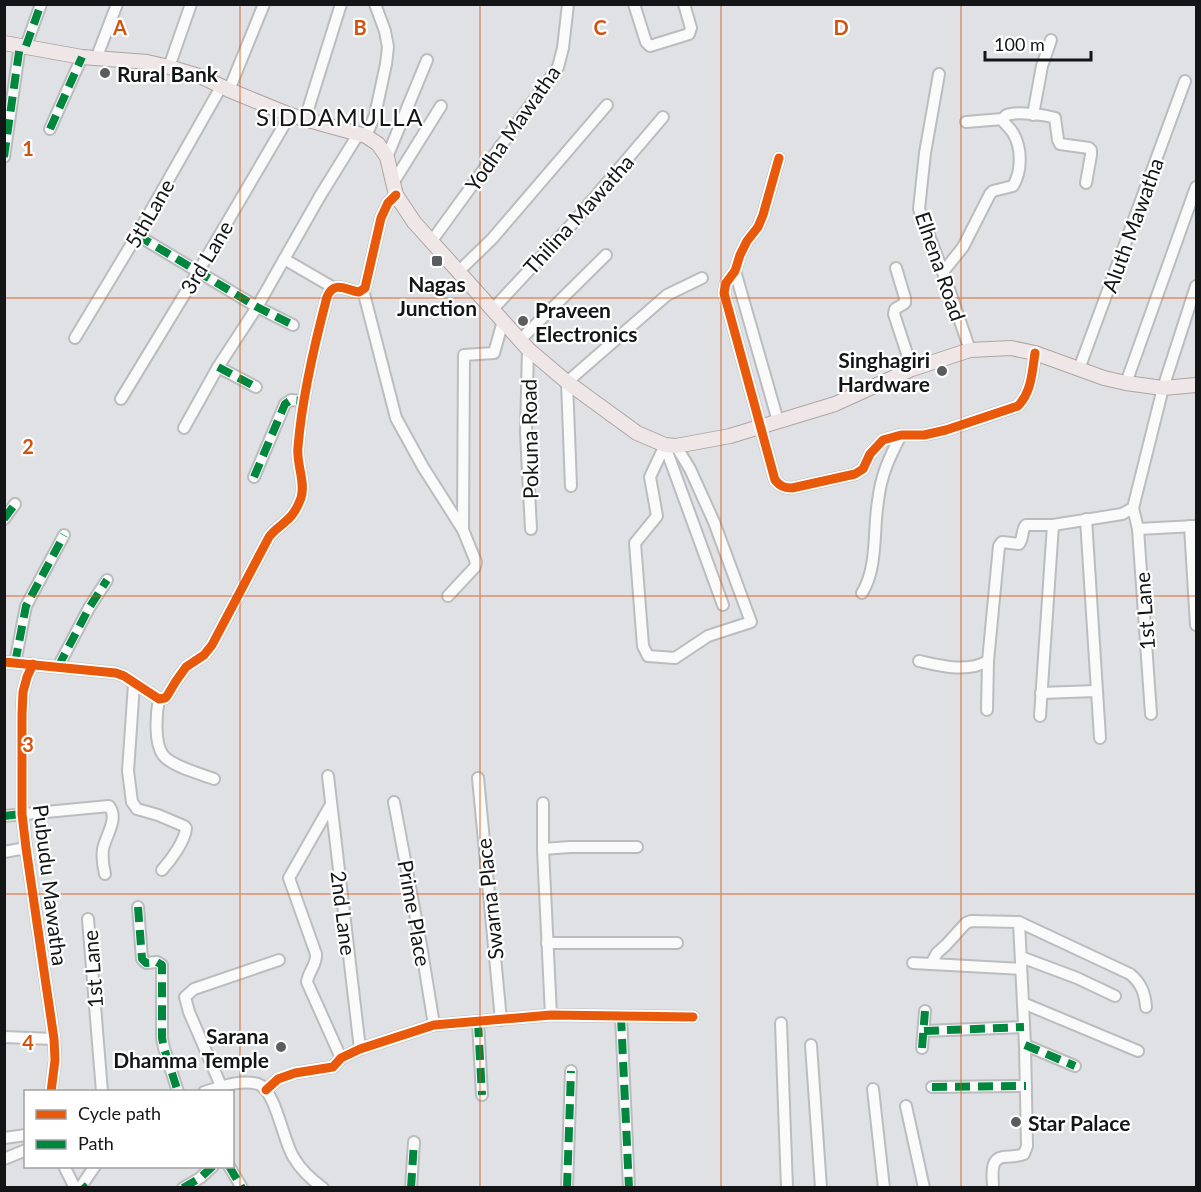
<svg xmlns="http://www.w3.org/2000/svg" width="1201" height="1192" font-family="Lato,sans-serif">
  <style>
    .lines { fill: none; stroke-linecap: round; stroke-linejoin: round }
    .minor-casing { stroke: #babcbe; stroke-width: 14 }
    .major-casing { stroke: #afa3a3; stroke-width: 16 }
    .minor { stroke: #fafafb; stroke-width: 10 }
    .major { stroke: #efe7e7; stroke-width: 14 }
    .quiet { stroke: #00873e; stroke-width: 8; stroke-dasharray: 15 8; stroke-linecap: butt }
    .cycleway-casing { stroke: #fff; stroke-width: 13 }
    .cycleway { stroke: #e8590c; stroke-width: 9 }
    .grid { fill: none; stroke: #d3520d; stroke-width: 1.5; stroke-opacity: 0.55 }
    .poi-dot { fill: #5a5c5e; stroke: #fff; stroke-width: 2 }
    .labels { text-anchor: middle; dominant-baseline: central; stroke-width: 4.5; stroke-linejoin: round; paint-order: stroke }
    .poi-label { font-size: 21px; font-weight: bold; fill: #131516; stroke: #fff; text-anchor: start }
    .street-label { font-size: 21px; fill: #131516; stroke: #fff }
    .quarter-label { font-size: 24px; letter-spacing: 1.5px; fill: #131516; stroke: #fff }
    .grid-label { font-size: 20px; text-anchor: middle; font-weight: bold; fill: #d3520d; stroke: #fff; stroke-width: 4.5; stroke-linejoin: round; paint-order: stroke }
  </style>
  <rect width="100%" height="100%" fill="#dfe1e4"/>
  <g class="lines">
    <defs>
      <g id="minor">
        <path d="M634,4L646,42L650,46L689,34L691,28L684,4"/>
        <path d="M26,46L41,4"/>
        <path d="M96,59L117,4"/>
        <path d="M169,67L191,4"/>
        <path d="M939,74L925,153L919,209L947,283L970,350"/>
        <path d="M229,90L264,4"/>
        <path d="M1033,115L1042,66L1051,40"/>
        <path d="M305,119L341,4"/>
        <path d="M1003,119C1006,115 1005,115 1011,114C1020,112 1046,115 1055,118L1058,140L1060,144L1089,148L1091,150V155L1086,183"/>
        <path d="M50,129L82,57"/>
        <path d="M366,136L375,115L386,64L388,47L385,31L375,4"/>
        <path d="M4,157L20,45"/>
        <path d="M387,157L427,60"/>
        <path d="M779,158L763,215L758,227L747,241L740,255L735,271L726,283L724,293L775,480C780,486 784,488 792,488L855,474L863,469L870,454L883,440L901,435H924L946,430L1018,406C1032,391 1032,372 1035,353"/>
        <path d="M393,183L441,106"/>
        <path d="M137,235L257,307L293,325"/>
        <path d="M431,242L558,67L563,48L568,4"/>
        <path d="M284,259L334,288"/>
        <path d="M896,268L905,298V303L895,309L894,314L912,369"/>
        <path d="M459,271L492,239L607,105"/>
        <path d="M735,271L778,421"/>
        <path d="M943,272L963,247L990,194L993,191L1013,186C1022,171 1022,148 1013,133C1010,128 1006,125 1003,121V119L966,122"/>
        <path d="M363,290L396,418L423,467L463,530L476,562L475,567L448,596"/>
        <path d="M492,310L571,225L663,117"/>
        <path d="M75,338L137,235L221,87"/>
        <path d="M520,340L606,255"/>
        <path d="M528,349L526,433L531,529"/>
        <path d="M218,367L256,387"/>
        <path d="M1079,369L1185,81"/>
        <path d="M1126,383L1196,187"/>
        <path d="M121,399L198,272L290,115"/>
        <path d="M184,428L218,367L257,307L320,196L359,133"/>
        <path d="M665,445L650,477L657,516L635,543L643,646L648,656L675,658L708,636L751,622L714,522L690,469L676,446"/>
        <path d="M665,446L723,605"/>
        <path d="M254,477L285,404L291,400L304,401"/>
        <path d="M571,486L567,382L667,295L702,278"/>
        <path d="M1133,508L1138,529L1151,714"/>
        <path d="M4,519L15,504"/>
        <path d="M1086,519L1100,738"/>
        <path d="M1190,526L1196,625"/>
        <path d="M463,529L464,355L494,353L503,321"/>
        <path d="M1138,529L1195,526"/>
        <path d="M862,593C878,567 873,531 878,501C881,475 889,458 901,435"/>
        <path d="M919,661C941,666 967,673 988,661"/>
        <path d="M4,662L116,673L124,676L159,699L165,698L167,696L176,681L186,667L204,655L212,645L269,537C274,530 280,527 286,521C293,516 298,506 301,498C306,482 296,464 298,447C302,397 314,346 327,297C334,280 346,290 359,292L365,288L381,218L388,203L396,195"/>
        <path d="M15,663L26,606L64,535"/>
        <path d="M33,664L27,677L23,692L22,714V814L26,848L54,1039L55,1060L51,1092"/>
        <path d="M58,667L89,608L107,580"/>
        <path d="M134,684L128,771L132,802L137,809L158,815L184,826L186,828C185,841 171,860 162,870"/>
        <path d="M1041,693L1096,691"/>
        <path d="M159,699C156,714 154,743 163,755C171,766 201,774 214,779"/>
        <path d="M987,710L988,661L999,546L1002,542L1019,544C1024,538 1021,530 1026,525H1053L1122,514L1133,508L1163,388L1196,286"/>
        <path d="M1040,716L1053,525"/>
        <path d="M328,776L360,1049"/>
        <path d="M478,778L501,1020"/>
        <path d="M394,802L421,945L434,1025"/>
        <path d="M330,806L289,878L316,954C317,965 308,972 307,982L341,1058"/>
        <path d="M4,816L109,806C119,818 106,835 103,849C102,857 103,866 105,874"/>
        <path d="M543,849V803"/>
        <path d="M4,852L26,848"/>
        <path d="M138,907L142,959L146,963L157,962L162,965V1038L164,1048L178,1092"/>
        <path d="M88,919L102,1092"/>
        <path d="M547,943H677"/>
        <path d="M1021,957L1077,978L1115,996"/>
        <path d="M913,963L1021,969"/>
        <path d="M931,964L937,953L946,945L966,923L971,921L1019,922L1130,974C1141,983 1145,993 1146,1007"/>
        <path d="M1023,1003L1138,1051"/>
        <path d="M551,1015L543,849L570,847H637"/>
        <path d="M621,1016L629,1188"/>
        <path d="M478,1022L482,1095"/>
        <path d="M781,1023L787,1188"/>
        <path d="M924,1031L1024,1027"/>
        <path d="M4,1037L54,1039"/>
        <path d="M811,1045L821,1188"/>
        <path d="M1025,1045L1075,1066"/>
        <path d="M922,1048L925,1011"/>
        <path d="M221,1086L189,1012L185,997L194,989L279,960"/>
        <path d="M932,1087L1026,1086"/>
        <path d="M873,1089L884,1188"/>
        <path d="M266,1090L278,1079L295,1073L333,1067L341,1058L360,1049L434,1025L551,1015L693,1017"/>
        <path d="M204,1092C220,1087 241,1079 258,1084C276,1090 283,1142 294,1158C301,1170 312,1180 323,1188"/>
        <path d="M906,1106L924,1188"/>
        <path d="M4,1138L26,1135"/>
        <path d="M4,1159L26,1150"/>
        <path d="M64,1166L75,1188"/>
        <path d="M229,1166L242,1188"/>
        <path d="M80,1188L95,1166"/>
        <path d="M183,1188L200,1178L213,1166"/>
        <path d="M411,1188L414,1142"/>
        <path d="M567,1188L571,1071"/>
        <path d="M993,1188C993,1177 989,1159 1003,1157C1011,1156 1017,1157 1024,1154L1027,1146L1025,1045L1019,922"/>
      </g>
      <path id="major" d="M4,43L82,57L147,62L169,67L202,77L229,90L290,115L366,136L378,144L387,157L396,195L414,222L528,349L567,382L637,433L665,445L676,446L730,436L835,404L912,369L970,350L1011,348L1035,353L1104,378L1126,383L1163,388L1196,385"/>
    </defs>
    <use href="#minor" class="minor-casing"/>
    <use href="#major" class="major-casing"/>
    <use href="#minor" class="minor"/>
    <use href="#major" class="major"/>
    <g class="quiet">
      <path d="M26,46L41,4"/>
      <path d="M50,129L82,57"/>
      <path d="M4,157L20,45"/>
      <path d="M137,235L257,307L293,325"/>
      <path d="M218,367L256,387"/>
      <path d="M254,477L285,404L291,400L304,401"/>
      <path d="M4,519L15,504"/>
      <path d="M15,663L26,606L64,535"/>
      <path d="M58,667L89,608L107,580"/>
      <path d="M4,816L22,814"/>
      <path d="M138,907L142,959L146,963L157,962L162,965V1038L164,1048L178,1092"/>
      <path d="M621,1016L629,1188"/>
      <path d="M478,1022L482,1095"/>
      <path d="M924,1031L1024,1027"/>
      <path d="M1025,1045L1075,1066"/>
      <path d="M922,1048L925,1011"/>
      <path d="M932,1087L1026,1086"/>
      <path d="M229,1166L242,1188"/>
      <path d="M82,1185L85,1188"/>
      <path d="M183,1188L200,1178L213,1166"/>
      <path d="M411,1188L414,1142"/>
      <path d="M567,1188L571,1071"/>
    </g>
    <defs>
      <g id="cycleway">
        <path d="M779,158L763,215L758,227L747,241L740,255L735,271L726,283L724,293L775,480C780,486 784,488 792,488L855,474L863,469L870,454L883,440L901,435H924L946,430L1018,406C1032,391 1032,372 1035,353"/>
        <path d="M4,662L116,673L124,676L159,699L165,698L167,696L176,681L186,667L204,655L212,645L269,537C274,530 280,527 286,521C293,516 298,506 301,498C306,482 296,464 298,447C302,397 314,346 327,297C334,280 346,290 359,292L365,288L381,218L388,203L396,195"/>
        <path d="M33,664L27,677L23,692L22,714V814L26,848L54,1039L55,1060L51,1092"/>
        <path d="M266,1090L278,1079L295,1073L333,1067L341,1058L360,1049L434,1025L551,1015L693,1017"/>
      </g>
    </defs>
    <use href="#cycleway" class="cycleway-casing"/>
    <use href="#cycleway" class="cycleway"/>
  </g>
  <path class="grid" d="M240,4V1188M480,4V1188M721,4V1188M961,4V1188M4,298H1196M4,596H1196M4,894H1196"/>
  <g class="poi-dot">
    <circle cx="105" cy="73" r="6"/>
    <rect x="431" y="255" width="12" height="12" rx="3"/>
    <circle cx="523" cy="321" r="6"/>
    <circle cx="942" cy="371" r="6"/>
    <circle cx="281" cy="1047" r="6"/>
    <circle cx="1016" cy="1122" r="6"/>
  </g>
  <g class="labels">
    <g class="poi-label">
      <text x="117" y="73">Rural Bank</text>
      <text x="437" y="283" text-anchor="middle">Nagas<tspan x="437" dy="24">Junction</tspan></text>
      <text x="535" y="309">Praveen<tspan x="535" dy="24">Electronics</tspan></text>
      <text x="930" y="359" text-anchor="end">Singhagiri<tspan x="930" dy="24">Hardware</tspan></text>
      <text x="269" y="1035" text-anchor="end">Sarana<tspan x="269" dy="24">Dhamma Temple</tspan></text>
      <text x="1028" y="1122">Star Palace</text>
    </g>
    <g class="street-label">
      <text transform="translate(512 128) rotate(-55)">Yodha Mawatha</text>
      <text transform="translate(149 213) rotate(-60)">5thLane</text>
      <text transform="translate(578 214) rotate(-48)">Thilina Mawatha</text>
      <text transform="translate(1132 225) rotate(-70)">Aluth Mawatha</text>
      <text transform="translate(206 257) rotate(-59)">3rd Lane</text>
      <text transform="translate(941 266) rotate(71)">Elhena Road</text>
      <text transform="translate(529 439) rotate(-91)">Pokuna Road</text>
      <text transform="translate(1144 611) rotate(-94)">1st Lane</text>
      <text transform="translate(51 885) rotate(83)">Pubudu Mawatha</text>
      <text transform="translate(489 899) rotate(-96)">Swarna Place</text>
      <text transform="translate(344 913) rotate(83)">2nd Lane</text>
      <text transform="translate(415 913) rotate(80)">Prime Place</text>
      <text transform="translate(92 969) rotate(-94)">1st Lane</text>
    </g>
    <g class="quarter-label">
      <text x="340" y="116">SIDDAMULLA</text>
    </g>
  </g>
  <g class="grid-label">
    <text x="120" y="35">A</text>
    <text x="360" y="35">B</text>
    <text x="600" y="35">C</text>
    <text x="841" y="35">D</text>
    <text x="28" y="156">1</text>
    <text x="28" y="454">2</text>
    <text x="28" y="752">3</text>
    <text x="28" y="1050">4</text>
  </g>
  <rect width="1201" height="1192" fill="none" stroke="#131516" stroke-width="12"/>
  <rect x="24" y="1090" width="210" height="78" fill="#ffffff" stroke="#a1a1a2" stroke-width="1.5"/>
  <rect x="36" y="1110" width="30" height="9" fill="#e8590c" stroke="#a1a1a2" stroke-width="1.5"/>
  <text x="78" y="1120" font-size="18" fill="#131516">Cycle path</text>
  <rect x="36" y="1140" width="30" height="9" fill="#00873e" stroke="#a1a1a2" stroke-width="1.5"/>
  <text x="78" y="1150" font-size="18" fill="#131516">Path</text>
  <path d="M985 51v9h106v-9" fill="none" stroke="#131516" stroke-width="3"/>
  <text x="994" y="51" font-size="18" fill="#131516" stroke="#ffffff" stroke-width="4.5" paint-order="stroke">100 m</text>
</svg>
